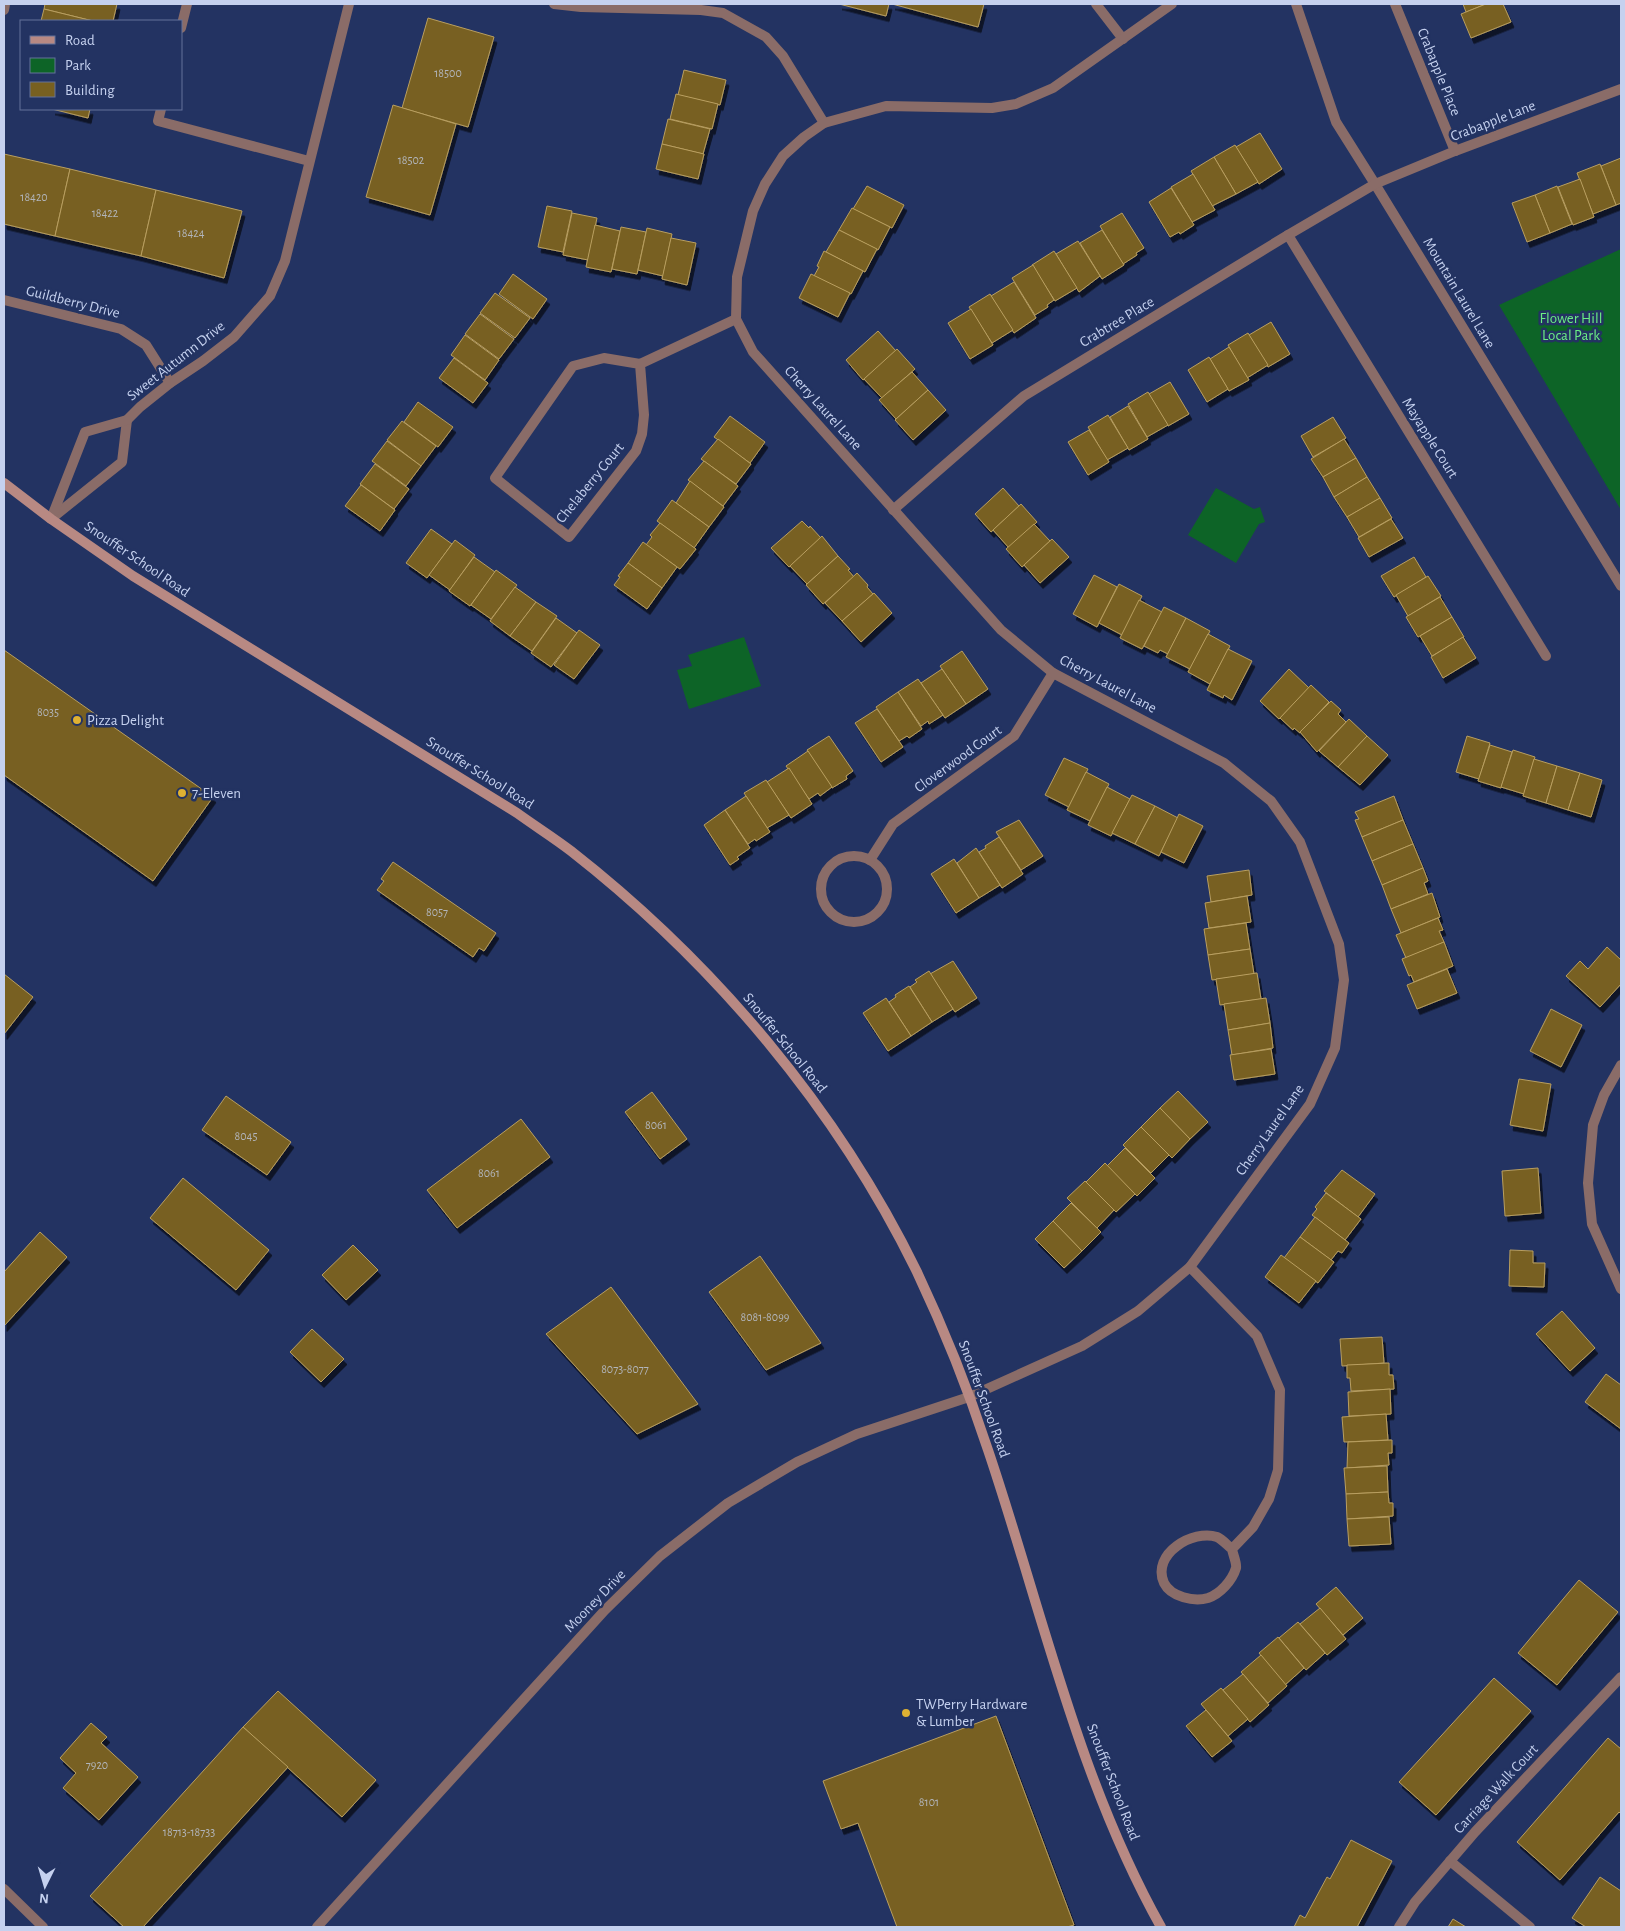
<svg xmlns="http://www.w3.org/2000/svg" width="1625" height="1931" font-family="'Alegreya Sans',sans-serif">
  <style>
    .green { fill: #0d6427 }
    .building { fill: #786020; stroke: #b89e60; filter: url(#shadow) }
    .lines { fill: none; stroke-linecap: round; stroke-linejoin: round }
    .street { stroke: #8a6c68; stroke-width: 10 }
    .secondary { stroke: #b88983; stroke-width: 10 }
    .poi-dot { fill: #deb133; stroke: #233362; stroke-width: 2 }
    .labels { text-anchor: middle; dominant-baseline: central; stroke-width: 5; stroke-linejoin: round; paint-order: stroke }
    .number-label { font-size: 12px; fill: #b2b5bb }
    .street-label { font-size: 15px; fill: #c5d1ef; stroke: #233362 }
    .park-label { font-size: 15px; fill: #6bee84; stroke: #233362 }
    .poi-label { font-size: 15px; fill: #c5d1ef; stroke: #233362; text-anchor: start }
  </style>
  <defs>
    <filter id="shadow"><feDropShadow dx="3" dy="5.5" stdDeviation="0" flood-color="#0009"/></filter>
  </defs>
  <rect width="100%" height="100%" fill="#233362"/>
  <g class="green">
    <path d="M1621,249V510L1499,305Z"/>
    <path d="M1216,488L1254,509L1260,507L1265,522L1259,524L1236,563L1188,535Z"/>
    <path d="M744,637L761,686L689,709L677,670L692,666L688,655Z"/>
  </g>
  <g class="building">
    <path d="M45,4H117L113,21H93L44,9Z"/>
    <path d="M839,4H889L886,16Z"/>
    <path d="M892,4H984L978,27Z"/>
    <path d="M1463,4H1486L1466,12Z"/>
    <path d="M1486,4H1503L1511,22L1471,38L1461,14Z"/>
    <path d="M44,9L93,21H41Z"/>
    <path d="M428,18L494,37L468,127L402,108Z"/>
    <path d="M684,70L726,80L720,105L678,95Z"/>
    <path d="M676,94L718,104L712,129L670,119Z"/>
    <path d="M393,105L456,124L430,215L366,197Z"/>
    <path d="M52,109H90L88,118Z"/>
    <path d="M668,119L710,129L703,154L662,144Z"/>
    <path d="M1260,133L1282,169L1259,184L1236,147Z"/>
    <path d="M662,144L704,154L698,179L656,169Z"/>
    <path d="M1235,145L1258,182L1236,194L1214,157Z"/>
    <path d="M4,154L70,169L55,236L4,224Z"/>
    <path d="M1214,157L1236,194L1212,206L1191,171Z"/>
    <path d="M1621,158V203L1616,205L1601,166Z"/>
    <path d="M1600,164L1616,205L1593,214L1577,173Z"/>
    <path d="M70,169L156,190L141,256L55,236Z"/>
    <path d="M1193,174L1215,210L1192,222L1171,187Z"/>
    <path d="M1580,179L1594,217L1573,225L1558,187Z"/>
    <path d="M867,186L904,205L892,228L853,209Z"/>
    <path d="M1557,186L1572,224L1550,233L1535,195Z"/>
    <path d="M1171,188L1194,225L1180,234L1179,232L1170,237L1149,202Z"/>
    <path d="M156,190L242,211L224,278L141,256Z"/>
    <path d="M1535,195L1550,233L1527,242L1512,203Z"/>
    <path d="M547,206L572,211L563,252L538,247Z"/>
    <path d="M852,208L890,227L878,250L839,230Z"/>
    <path d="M572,213L597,218L588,260L563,255Z"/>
    <path d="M1122,213L1144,248L1136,253L1137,255L1123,264L1100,226Z"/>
    <path d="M595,225L620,231L611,272L586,267Z"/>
    <path d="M621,227L646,232L637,274L612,269Z"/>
    <path d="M647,228L672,234L663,276L638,270Z"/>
    <path d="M839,230L877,249L865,272L826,252Z"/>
    <path d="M1102,230L1124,265L1102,279L1080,243Z"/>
    <path d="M671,238L696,243L687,285L662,279Z"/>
    <path d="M1078,241L1100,276L1079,292L1056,254Z"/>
    <path d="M824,251L863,271L851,294L814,276L819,267L817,266Z"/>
    <path d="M1054,251L1077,288L1055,301L1032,265Z"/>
    <path d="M1033,265L1054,300L1047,305L1048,307L1035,315L1012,278Z"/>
    <path d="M513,274L547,299L533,319L499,294Z"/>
    <path d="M811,274L850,293L838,317L799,298Z"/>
    <path d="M1014,282L1036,318L1014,333L991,296Z"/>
    <path d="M495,293L530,318L515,338L480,313Z"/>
    <path d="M990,294L1013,330L992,343L969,307Z"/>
    <path d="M971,309L993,345L970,359L948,323Z"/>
    <path d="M480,314L514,339L499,359L465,334Z"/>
    <path d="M1271,322L1290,354L1268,367L1249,335Z"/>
    <path d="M878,331L896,351L863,380L846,360Z"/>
    <path d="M1248,333L1268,365L1247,378L1228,345Z"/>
    <path d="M465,335L499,360L485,380L451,355Z"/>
    <path d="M1229,347L1249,380L1229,391L1210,359Z"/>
    <path d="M897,349L915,369L882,398L864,379Z"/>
    <path d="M1209,357L1228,389L1207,402L1188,370Z"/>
    <path d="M454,358L488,383L473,403L439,378Z"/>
    <path d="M912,372L928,390L896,419L879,400Z"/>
    <path d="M1170,382L1189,414L1168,426L1149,394Z"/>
    <path d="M928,390L946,410L913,440L895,420Z"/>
    <path d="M1148,392L1168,425L1147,437L1128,404Z"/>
    <path d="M418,402L453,427L438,447L404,422Z"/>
    <path d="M1128,406L1148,439L1129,450L1110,417Z"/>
    <path d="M1108,415L1128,448L1107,460L1088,427Z"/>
    <path d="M730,416L765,442L750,463L714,437Z"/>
    <path d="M1333,417L1346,438L1313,457L1301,436Z"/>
    <path d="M402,421L436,446L421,466L387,440Z"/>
    <path d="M1089,430L1109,462L1088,475L1068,442Z"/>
    <path d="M718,439L751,464L736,484L701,459Z"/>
    <path d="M1344,439L1356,458L1323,477L1311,459Z"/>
    <path d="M387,441L421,466L406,486L372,461Z"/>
    <path d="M1356,458L1367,477L1334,497L1323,477Z"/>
    <path d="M704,461L738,486L723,506L688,480Z"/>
    <path d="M375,464L409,489L394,509L360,484Z"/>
    <path d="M1367,477L1380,498L1347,517L1334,497Z"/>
    <path d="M690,481L724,507L709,527L676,503Z"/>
    <path d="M361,485L395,510L380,531L345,506Z"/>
    <path d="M1003,488L1019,506L991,532L975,514Z"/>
    <path d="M1380,498L1392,518L1359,537L1347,517Z"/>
    <path d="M672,500L709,527L694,548L657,521Z"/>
    <path d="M1021,504L1037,522L1009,548L993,530Z"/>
    <path d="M1391,519L1403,538L1369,557L1358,538Z"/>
    <path d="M802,521L809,528L810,526L821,538L789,567L771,548Z"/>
    <path d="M660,523L696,549L680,569L646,545L652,537L650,535Z"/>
    <path d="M1034,524L1050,541L1022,567L1006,549Z"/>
    <path d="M431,529L452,544L427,578L406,563Z"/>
    <path d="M822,536L838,556L807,584L790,566Z"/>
    <path d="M1052,539L1069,557L1040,583L1024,565Z"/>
    <path d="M455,540L475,555L450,590L429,575Z"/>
    <path d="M643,542L677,567L662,588L628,563Z"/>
    <path d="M838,556L850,569L848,570L854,577L823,604L806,585Z"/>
    <path d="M474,557L495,572L470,606L449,591Z"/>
    <path d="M1414,557L1426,577L1394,597L1381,576Z"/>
    <path d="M628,563L662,588L647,609L614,585L620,577L618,576Z"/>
    <path d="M496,570L517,585L491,619L471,605Z"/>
    <path d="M857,573L868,585L867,587L873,594L842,621L825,603Z"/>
    <path d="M1094,575L1117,587L1097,627L1073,614Z"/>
    <path d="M1428,576L1441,596L1408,616L1396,595Z"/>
    <path d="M1119,584L1142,596L1122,635L1099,623Z"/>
    <path d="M515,587L536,602L510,636L490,621Z"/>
    <path d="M874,593L892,613L861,642L842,621Z"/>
    <path d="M1440,597L1452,617L1418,637L1406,617Z"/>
    <path d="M1139,600L1162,612L1142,649L1120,638Z"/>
    <path d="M536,602L557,616L532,651L510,636Z"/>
    <path d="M1164,607L1186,618L1168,654L1160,650L1158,653L1144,646Z"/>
    <path d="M1452,617L1464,637L1432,656L1420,636Z"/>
    <path d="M556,618L577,633L551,667L531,653Z"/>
    <path d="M1186,618L1210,631L1190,669L1166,657Z"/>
    <path d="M579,630L600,645L574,679L554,665Z"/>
    <path d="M1208,634L1230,646L1210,684L1188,672Z"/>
    <path d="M1463,637L1476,658L1443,678L1431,657Z"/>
    <path d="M1228,649L1252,661L1232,700L1224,695L1223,698L1207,690Z"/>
    <path d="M4,650L213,797L153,881L4,775Z"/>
    <path d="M962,651L988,689L966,704L940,666Z"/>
    <path d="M942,669L966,704L945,718L921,683Z"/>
    <path d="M1289,669L1309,688L1279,719L1260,701Z"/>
    <path d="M918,679L943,715L929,724L928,721L921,726L898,692Z"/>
    <path d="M1311,685L1329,702L1300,733L1294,728L1293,730L1280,718Z"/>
    <path d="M898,692L922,729L909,738L907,736L899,741L876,707Z"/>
    <path d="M1331,701L1341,710L1338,714L1346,722L1317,752L1300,732Z"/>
    <path d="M877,709L903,747L881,762L855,723Z"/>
    <path d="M1349,719L1367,736L1338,767L1319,751Z"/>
    <path d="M829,736L853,771L846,776L847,779L832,788L807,750Z"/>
    <path d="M1367,736L1388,755L1360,785L1338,767Z"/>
    <path d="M1467,736L1490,743L1479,779L1456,772Z"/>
    <path d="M1490,745L1512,752L1501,788L1478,781Z"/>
    <path d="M1513,750L1535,757L1524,794L1501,787Z"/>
    <path d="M808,751L832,787L820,796L818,793L809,799L786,766Z"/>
    <path d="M1064,758L1088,769L1069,807L1045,795Z"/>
    <path d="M1534,759L1557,766L1546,803L1523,796Z"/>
    <path d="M1557,766L1580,773L1568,810L1546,803Z"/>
    <path d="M789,768L812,804L791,818L767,782Z"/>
    <path d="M1086,772L1109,784L1090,821L1067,810Z"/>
    <path d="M1580,773L1602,780L1591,817L1568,810Z"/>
    <path d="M766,780L789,815L767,828L744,793Z"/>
    <path d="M1107,787L1130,799L1111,836L1088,825Z"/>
    <path d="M1132,795L1155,806L1135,844L1112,833Z"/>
    <path d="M746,796L770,832L756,841L755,839L748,844L725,810Z"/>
    <path d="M1394,796L1403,820L1362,837L1355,820L1359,819L1355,812Z"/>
    <path d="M1155,806L1178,818L1159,856L1135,844Z"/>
    <path d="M725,810L750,848L737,857L739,859L730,865L704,825Z"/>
    <path d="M1179,814L1203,826L1184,863L1161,852Z"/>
    <path d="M1019,820L1043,856L1021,870L996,832Z"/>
    <path d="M1403,820L1413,844L1372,861L1362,837Z"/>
    <path d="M999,837L1023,874L1002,888L979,852L986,848L985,846Z"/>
    <path d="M1413,844L1423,868L1382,885L1372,861Z"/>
    <path d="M976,848L1000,885L979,898L957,863Z"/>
    <path d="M954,859L979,898L956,913L931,874Z"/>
    <path d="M393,862L496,933L484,951L479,948L473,957L377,890L384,881L381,879Z"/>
    <path d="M1423,868L1428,881L1424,883L1428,894L1391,909L1382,885Z"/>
    <path d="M1249,870L1252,895L1211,902L1207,876Z"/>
    <path d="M1432,893L1440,917L1401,933L1391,909Z"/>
    <path d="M1247,896L1251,922L1209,928L1205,903Z"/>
    <path d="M1438,918L1443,930L1439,931L1444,942L1406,958L1396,935Z"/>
    <path d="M1246,923L1250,949L1208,955L1204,929Z"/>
    <path d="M1444,942L1453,966L1414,982L1411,975L1409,976L1402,959Z"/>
    <path d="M1607,947L1621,960V984L1600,1007L1566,976L1580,961L1588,969Z"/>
    <path d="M1250,949L1254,974L1212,980L1208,955Z"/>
    <path d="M953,961L977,998L955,1012L930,974Z"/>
    <path d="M1447,969L1457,993L1417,1009L1407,985Z"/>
    <path d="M929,971L953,1009L932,1022L910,987L917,982L915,980Z"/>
    <path d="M1257,973L1261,999L1220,1005L1216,979Z"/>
    <path d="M4,974L33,997L4,1034Z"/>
    <path d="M909,986L932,1022L911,1036L889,1002L896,997L895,995Z"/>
    <path d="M886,998L911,1036L888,1051L863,1013Z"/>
    <path d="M1266,998L1270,1023L1228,1030L1224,1004Z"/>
    <path d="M1551,1009L1582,1025L1561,1067L1530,1051Z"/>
    <path d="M1270,1023L1273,1048L1232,1055L1228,1030Z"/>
    <path d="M1271,1049L1275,1074L1234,1080L1230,1055Z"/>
    <path d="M1519,1079L1551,1084L1543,1131L1510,1125Z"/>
    <path d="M1178,1091L1208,1122L1190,1139L1160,1108Z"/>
    <path d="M652,1092L687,1139L660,1159L625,1112Z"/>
    <path d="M226,1096L291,1142L267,1175L202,1130Z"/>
    <path d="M1160,1108L1190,1139L1172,1158L1141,1127Z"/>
    <path d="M521,1119L550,1157L457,1228L427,1190Z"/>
    <path d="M1141,1127L1169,1155L1151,1173L1123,1145Z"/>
    <path d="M1125,1148L1155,1178L1137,1196L1107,1166Z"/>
    <path d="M1105,1163L1135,1194L1116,1212L1086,1182Z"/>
    <path d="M1538,1168L1541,1213L1505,1216L1502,1171Z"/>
    <path d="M1342,1170L1375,1194L1358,1217L1324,1191Z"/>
    <path d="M183,1178L269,1250L236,1290L150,1218Z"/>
    <path d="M1085,1181L1114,1210L1097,1228L1067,1198Z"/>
    <path d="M1326,1193L1361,1219L1345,1240L1312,1215L1317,1209L1315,1207Z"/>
    <path d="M1071,1203L1101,1232L1082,1251L1053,1221Z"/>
    <path d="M1315,1217L1349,1243L1342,1253L1338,1251L1331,1260L1300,1237Z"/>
    <path d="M1053,1221L1082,1251L1064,1268L1035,1239Z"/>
    <path d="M40,1232L67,1257L4,1326V1272Z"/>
    <path d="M1300,1237L1334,1262L1318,1283L1284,1258Z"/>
    <path d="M353,1245L378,1270L346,1300L322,1275Z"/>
    <path d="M1510,1250L1533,1251V1263H1545L1544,1287L1509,1286Z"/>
    <path d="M1281,1255L1316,1281L1299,1303L1265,1277Z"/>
    <path d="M760,1256L821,1343L766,1370L709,1292Z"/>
    <path d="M611,1287L698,1404L637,1434L546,1334Z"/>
    <path d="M1562,1311L1595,1348L1570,1371L1536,1334Z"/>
    <path d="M312,1329L344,1359L321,1382L290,1352Z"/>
    <path d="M1382,1337L1384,1363L1342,1366L1340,1339Z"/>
    <path d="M1389,1363V1375H1393L1394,1389L1351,1391L1350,1378H1347V1365Z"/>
    <path d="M1606,1374L1621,1385V1429L1585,1402Z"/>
    <path d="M1390,1389L1391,1414L1349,1416L1348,1392Z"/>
    <path d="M1386,1414L1388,1440L1344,1442L1342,1417Z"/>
    <path d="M1392,1440V1453H1388L1389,1465L1347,1468L1348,1442Z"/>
    <path d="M1387,1466L1388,1492L1346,1494L1344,1468Z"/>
    <path d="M1388,1492L1389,1503H1393V1516L1347,1519L1346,1494Z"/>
    <path d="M1389,1517L1391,1544L1349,1546L1347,1519Z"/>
    <path d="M1579,1580L1618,1612L1557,1685L1518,1653Z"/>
    <path d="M1336,1587L1363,1618L1343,1635L1316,1604Z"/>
    <path d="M1320,1608L1346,1639L1327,1655L1300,1624Z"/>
    <path d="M1298,1622L1325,1653L1306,1670L1279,1638Z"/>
    <path d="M1278,1637L1304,1668L1285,1685L1259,1653Z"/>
    <path d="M1261,1655L1287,1686L1268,1703L1241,1672Z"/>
    <path d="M1243,1674L1269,1705L1250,1722L1223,1690Z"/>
    <path d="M1494,1678L1531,1711L1436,1815L1399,1782Z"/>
    <path d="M1221,1688L1248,1719L1228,1736L1201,1704Z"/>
    <path d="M278,1691L376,1780L342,1817L243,1727Z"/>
    <path d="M1206,1710L1232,1741L1212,1757L1186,1726Z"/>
    <path d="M996,1716L1074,1925L1067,1927H897L858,1823L841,1829L823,1781Z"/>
    <path d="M91,1723L107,1737L101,1743L138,1777L99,1820L63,1788L76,1773L60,1758Z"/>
    <path d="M243,1727L288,1767L143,1927H124L90,1896Z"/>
    <path d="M1608,1738L1621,1749V1814L1619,1812L1560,1880L1517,1842Z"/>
    <path d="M1351,1840L1392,1861L1357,1927H1294L1300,1915L1305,1918L1327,1877L1330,1879Z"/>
    <path d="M1600,1877L1621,1891V1927H1586L1572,1918Z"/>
    <path d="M1453,1919L1466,1927H1448Z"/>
  </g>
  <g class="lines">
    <g class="street">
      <path d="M554,4L581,7L701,10L723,13L766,37L783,56L824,123"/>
      <path d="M1096,4L1123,39"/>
      <path d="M1296,4L1336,122L1375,184L1621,586"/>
      <path d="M1395,4L1455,151"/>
      <path d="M4,10L5,4"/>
      <path d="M181,28L187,4"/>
      <path d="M161,109L158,121L309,161"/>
      <path d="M1288,235L1546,656"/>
      <path d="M4,300L121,329L146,345L170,383"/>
      <path d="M640,364L644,415L642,434L636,451L569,537L495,478L573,366L604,358L640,364L736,319"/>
      <path d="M893,510L1024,396L1288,235L1375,184L1455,151L1621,89"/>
      <path d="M52,518L122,462L127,420"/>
      <path d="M51,519L85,432L127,420L140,407L170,383L203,361L234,337L270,296L285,261L349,4"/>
      <circle cx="854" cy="889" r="33"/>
      <path d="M870,860L893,824L1014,736L1053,673"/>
      <path d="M1621,1065L1604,1095L1593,1125L1588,1183L1592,1224L1621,1289"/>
      <path d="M1190,1267L1257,1336L1280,1390L1278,1470L1269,1499L1253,1527L1232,1549C1233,1555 1237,1563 1236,1568C1232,1581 1220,1594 1208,1598C1194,1602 1171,1597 1164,1583C1151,1554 1193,1529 1217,1537C1222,1539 1228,1546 1232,1549"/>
      <path d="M1450,1861L1530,1927"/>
      <path d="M4,1889L43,1927"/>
      <path d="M317,1927L605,1610L660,1556L728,1503L797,1462L857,1434L969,1397L1082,1346L1138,1311L1190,1267L1310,1104L1335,1048L1344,980L1339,944L1300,842L1271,801L1224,763L1053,673L1001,630L753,352L736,319L737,277L753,211L765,184L783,156L804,137L824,123L886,106L992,108L1016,104L1053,88L1172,4"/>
      <path d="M1399,1927L1415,1902L1475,1832L1621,1677"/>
    </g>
    <path class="secondary" d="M4,483L51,519L133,576L517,813C535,826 554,838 571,851C714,963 837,1108 917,1272C944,1329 968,1389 988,1450C1042,1610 1078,1779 1161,1927"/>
  </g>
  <g class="poi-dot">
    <circle cx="77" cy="720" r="5"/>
    <circle cx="182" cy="793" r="5"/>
    <circle cx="906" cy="1713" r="5"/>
  </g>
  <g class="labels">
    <g class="number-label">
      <text x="448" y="73">18500</text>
      <text x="411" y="160">18502</text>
      <text x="34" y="197">18420</text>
      <text x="105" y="213">18422</text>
      <text x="191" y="233">18424</text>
      <text x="48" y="712">8035</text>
      <text x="437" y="912">8057</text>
      <text x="656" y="1125">8061</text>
      <text x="246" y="1136">8045</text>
      <text x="489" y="1173">8061</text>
      <text x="765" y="1317">8081-8099</text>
      <text x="625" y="1369">8073-8077</text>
      <text x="97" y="1765">7920</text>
      <text x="929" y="1802">8101</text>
      <text x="189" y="1832">18713-18733</text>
    </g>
    <g class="street-label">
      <text transform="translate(1439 72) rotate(68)">Crabapple Place</text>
      <text transform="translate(1493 121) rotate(-21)">Crabapple Lane</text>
      <text transform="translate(1459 293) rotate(59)">Mountain Laurel Lane</text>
      <text transform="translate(73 302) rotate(14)">Guildberry Drive</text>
      <text transform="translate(1117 322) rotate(-31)">Crabtree Place</text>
      <text transform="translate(176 361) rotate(-38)">Sweet Autumn Drive</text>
      <text transform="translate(823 408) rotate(48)">Cherry Laurel Lane</text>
      <text transform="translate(1430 438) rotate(58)">Mayapple Court</text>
      <text transform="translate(590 483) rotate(-51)">Chelaberry Court</text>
      <text transform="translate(137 559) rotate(34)">Snouffer School Road</text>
      <text transform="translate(1108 684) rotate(28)">Cherry Laurel Lane</text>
      <text transform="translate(958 759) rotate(-36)">Cloverwood Court</text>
      <text transform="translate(480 773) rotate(32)">Snouffer School Road</text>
      <text transform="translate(785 1043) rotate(51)">Snouffer School Road</text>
      <text transform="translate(1270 1130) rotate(-55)">Cherry Laurel Lane</text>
      <text transform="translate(984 1399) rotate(70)">Snouffer School Road</text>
      <text transform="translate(595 1601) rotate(-46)">Mooney Drive</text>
      <text transform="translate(1113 1782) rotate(69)">Snouffer School Road</text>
      <text transform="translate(1496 1789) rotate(-47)">Carriage Walk Court</text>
    </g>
    <g class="park-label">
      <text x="1571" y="318">Flower Hill<tspan x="1571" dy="17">Local Park</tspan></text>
    </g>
    <g class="poi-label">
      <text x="87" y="720">Pizza Delight</text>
      <text x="192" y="793">7-Eleven</text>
      <text x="916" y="1704">TWPerry Hardware<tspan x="916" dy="17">&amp; Lumber</tspan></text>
    </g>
  </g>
  <rect width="1625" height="1931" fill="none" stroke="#c5d1ef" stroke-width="10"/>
  <rect x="20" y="20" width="162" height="90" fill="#233362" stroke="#64729a"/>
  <rect x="30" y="36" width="25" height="8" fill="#b88983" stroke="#64729a"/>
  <text x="65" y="45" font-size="15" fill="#c5d1ef">Road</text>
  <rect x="30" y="58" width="25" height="15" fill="#0d6427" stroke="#64729a"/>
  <text x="65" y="70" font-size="15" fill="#c5d1ef">Park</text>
  <rect x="30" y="82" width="25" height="15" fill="#786020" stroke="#64729a"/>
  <text x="65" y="95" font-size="15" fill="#c5d1ef">Building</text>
  <g transform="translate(45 1886) rotate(185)" stroke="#233362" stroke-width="4" paint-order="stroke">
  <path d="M0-4L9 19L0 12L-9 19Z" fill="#c5d1ef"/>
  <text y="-8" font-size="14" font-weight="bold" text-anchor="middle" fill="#c5d1ef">N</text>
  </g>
</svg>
